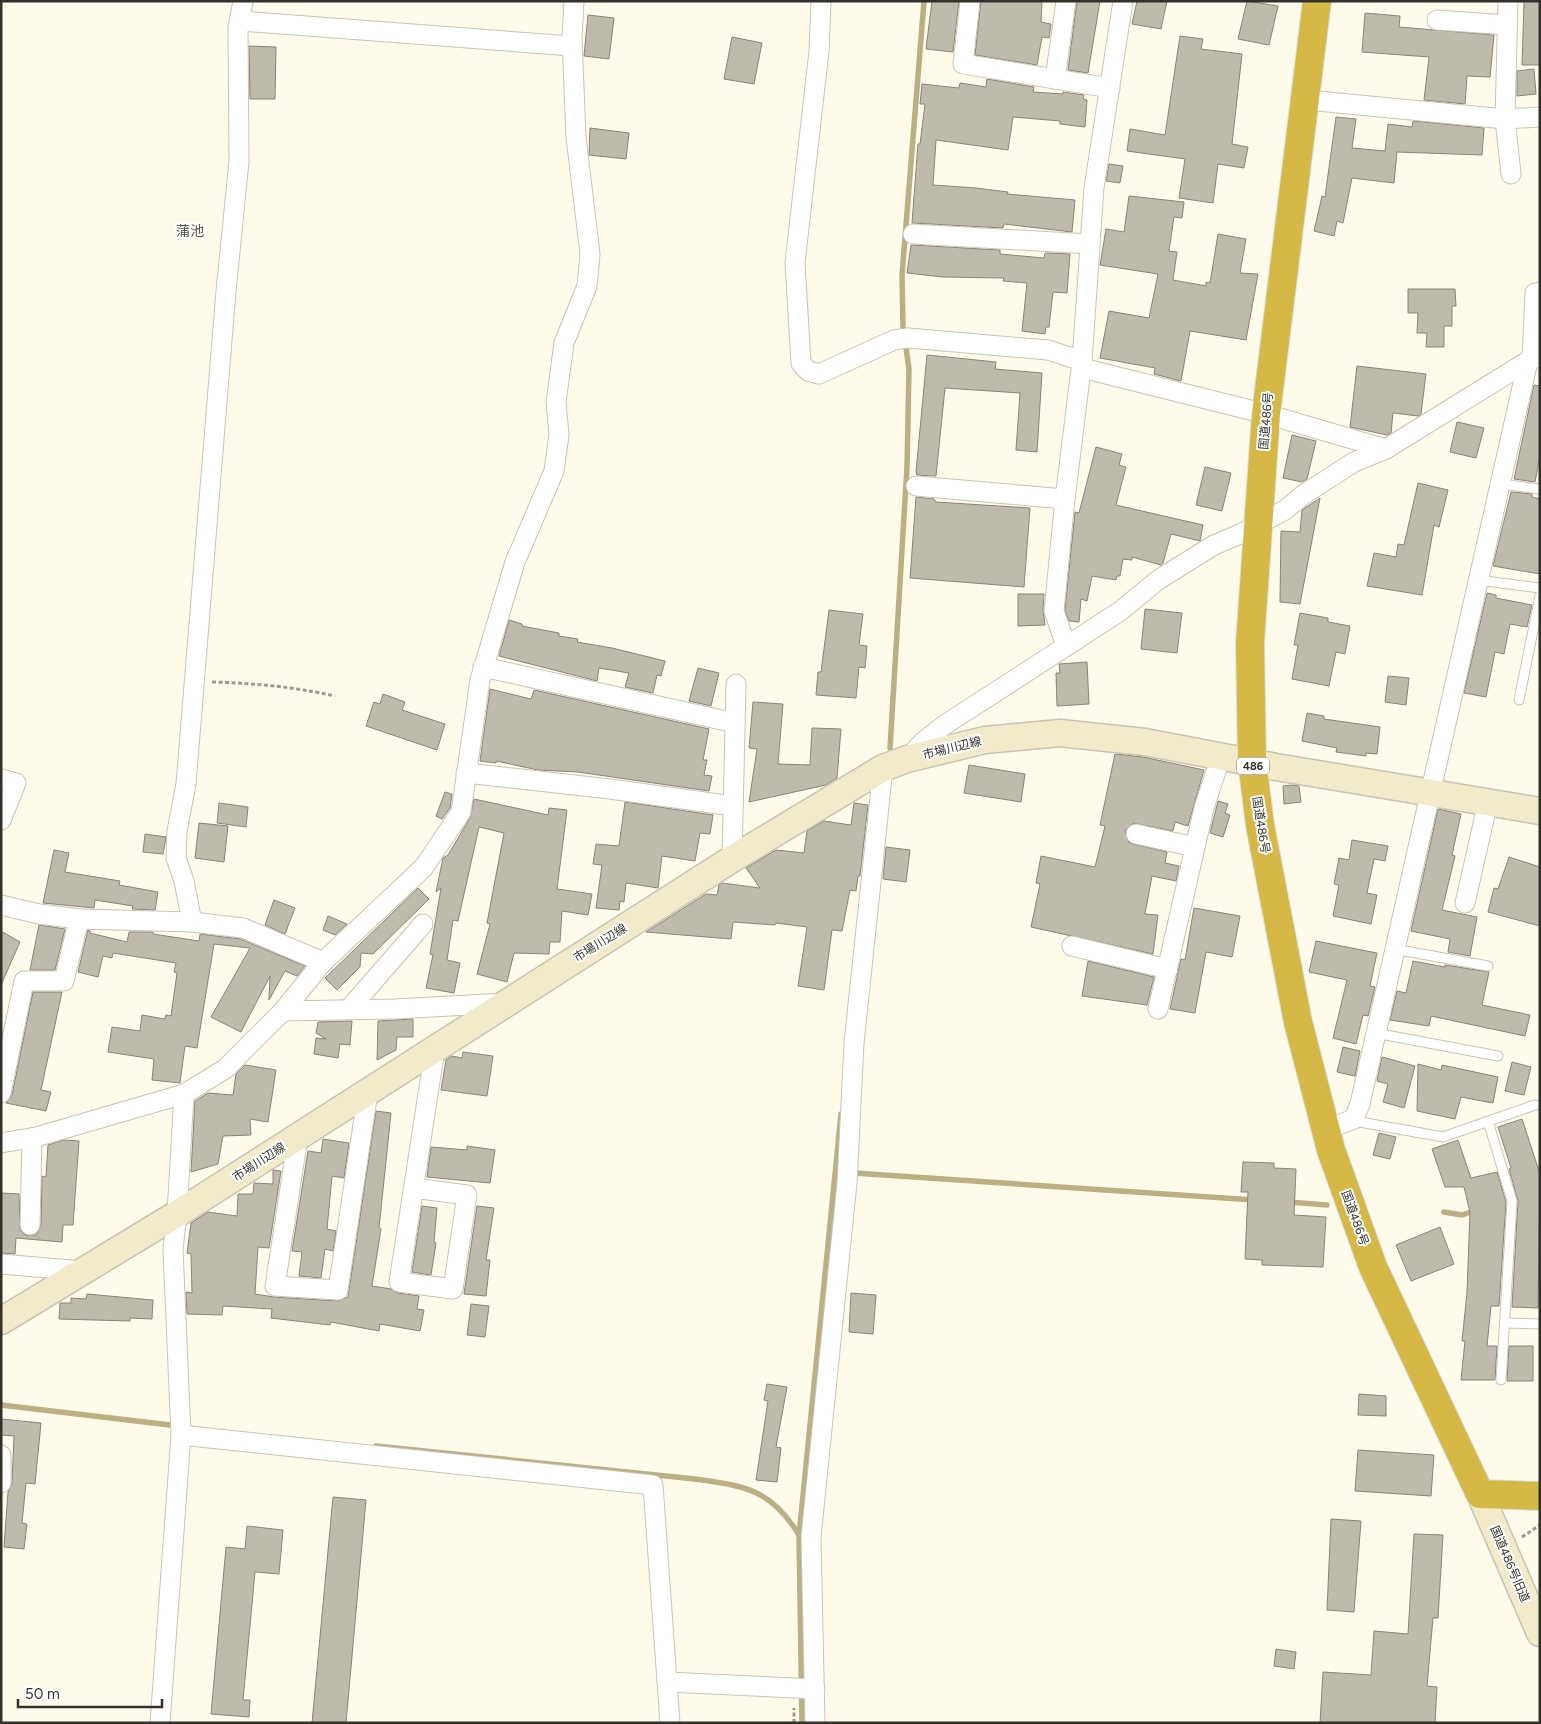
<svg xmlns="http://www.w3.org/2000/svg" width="1541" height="1724" font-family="Figtree,'Noto Sans JP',sans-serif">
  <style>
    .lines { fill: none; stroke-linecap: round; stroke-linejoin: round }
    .stream { stroke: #bbaf83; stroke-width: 5.5 }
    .building { fill: #bfbbac; stroke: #898577 }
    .lane-casing { stroke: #c8c4b5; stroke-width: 11 }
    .street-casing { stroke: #c8c4b5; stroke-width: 21 }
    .secondary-casing { stroke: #c8c4b5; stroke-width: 29 }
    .highway-casing { stroke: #dededd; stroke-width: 30 }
    .path { stroke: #9c9a8e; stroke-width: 3; stroke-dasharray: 4 2.5; stroke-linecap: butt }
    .lane { stroke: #fff; stroke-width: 9 }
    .street { stroke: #fff; stroke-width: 19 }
    .secondary { stroke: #f2eac8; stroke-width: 26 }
    .highway { stroke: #d5b846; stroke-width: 28 }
    .labels { text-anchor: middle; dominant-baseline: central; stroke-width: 4; stroke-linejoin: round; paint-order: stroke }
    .shield { fill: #fff; stroke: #706f6b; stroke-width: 1 }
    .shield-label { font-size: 11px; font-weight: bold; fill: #32312b }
    .street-label { font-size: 12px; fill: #32312b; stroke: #fff }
    .neighbourhood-label { font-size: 14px; fill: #565346; stroke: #fff }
  </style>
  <rect width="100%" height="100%" fill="#fffbeb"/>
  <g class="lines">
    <g class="stream">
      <path d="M890,748L907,467L909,369L903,327L902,275L924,1"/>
      <path d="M854,1173L1254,1200"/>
      <path d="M1288,1202L1327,1205"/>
      <path d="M1444,1212L1462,1215L1476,1210"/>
      <path d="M1,1405L170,1425"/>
      <path d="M376,1446L695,1479C745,1486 771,1489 799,1535"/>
      <path d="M802,1723L799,1536L841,1114"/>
    </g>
  </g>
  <g class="building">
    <path d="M932,1H959L953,52L926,49Z"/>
    <path d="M981,1H1042L1041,22L1051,24L1049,38L1042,37L1037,65L975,55Z"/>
    <path d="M1077,1H1100L1088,73L1068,70Z"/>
    <path d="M1137,1H1167L1161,29L1132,24Z"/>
    <path d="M1247,1L1278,6L1269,45L1238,39Z"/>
    <path d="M1524,1H1540V65H1522Z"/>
    <path d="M1365,13L1400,16L1399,27L1494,35L1490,77L1467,76L1465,104L1424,100L1429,57L1362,52Z"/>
    <path d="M588,15L614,18L609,59L584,56Z"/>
    <path d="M1180,36L1203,39L1201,49L1242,54L1232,144L1248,147L1244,168L1218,164L1213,203L1179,198L1185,159L1127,151L1130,129L1165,135Z"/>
    <path d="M732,37L762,43L754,84L724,79Z"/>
    <path d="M249,46L276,47L275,99H250Z"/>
    <path d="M1534,69L1536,94L1517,96V71Z"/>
    <path d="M987,79L1034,87L1033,92L1063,94V92L1084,95L1083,99L1087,100L1085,127L1060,124V121L1013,117L1008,150L936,140L933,185L976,188L1008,192L1007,194L1075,200L1072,232L1004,224L1003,228L912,223L918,144H920L925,104H920L922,84L959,88L960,83L986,87Z"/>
    <path d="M1336,117L1356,119L1352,148L1385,151L1388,124L1412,127L1413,121L1484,128L1482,155L1397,152L1394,183L1352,178L1343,223L1337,221L1334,236L1314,231L1322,196L1325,197Z"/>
    <path d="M590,128L629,133L626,159L589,155Z"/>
    <path d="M1109,164L1123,166L1120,183L1106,181Z"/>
    <path d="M1129,196L1184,202L1182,218L1174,217L1169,251L1177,252L1173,280L1206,286V282L1210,283L1218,234L1246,239L1240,273L1258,274L1246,340L1190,331L1181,381L1154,374L1155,368L1100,358L1109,311L1149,318L1158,274L1100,265L1106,229L1124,232Z"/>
    <path d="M911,245L1000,250V254L1044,258L1045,253L1070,254L1067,293L1053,292L1049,327H1046L1045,334L1022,331L1027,283L1003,281L1004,278L943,277L907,273Z"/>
    <path d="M1408,289H1455L1456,306H1452V326H1444V347H1426L1427,333H1417L1418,313H1408Z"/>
    <path d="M927,355L996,362L995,369L1042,373L1037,452L1016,450L1020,393L945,388L936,476L917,475L916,472Z"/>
    <path d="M1357,366L1426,374L1421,414L1418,416L1393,413L1391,433L1387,435L1350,427Z"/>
    <path d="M1534,385L1540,386V456L1535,482L1514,479Z"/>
    <path d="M1457,422L1484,428L1476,458L1450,452Z"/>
    <path d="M1292,435L1316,441L1307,479L1302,482L1283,478Z"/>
    <path d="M1096,447L1122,454L1119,465L1126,467L1116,505L1203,525L1200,541L1171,534L1163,563L1161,565L1132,557V560L1123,559L1120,576H1117L1116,580L1092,576L1087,601L1081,599L1079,622L1069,621L1065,610L1075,512L1079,513Z"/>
    <path d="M1205,467L1231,473L1222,511L1196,505Z"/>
    <path d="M1418,483L1448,490L1439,527L1434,525L1422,595L1367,586L1374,553L1396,557L1398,544L1404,545Z"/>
    <path d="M1511,492L1532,494V497L1540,499V574L1493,566Z"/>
    <path d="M916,497L934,499L936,502L1030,508L1024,587L910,578Z"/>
    <path d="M1320,498L1300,604L1280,602L1281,531L1300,532L1302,510Z"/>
    <path d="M1487,593L1496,595V598L1532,605L1527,627L1510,624L1504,654L1495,652L1486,697L1464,693Z"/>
    <path d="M1018,594H1044L1043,610L1045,625L1018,626Z"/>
    <path d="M1145,609L1182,613L1177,653L1141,649Z"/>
    <path d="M829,610L863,614L859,645L867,646L865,668L859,667L856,698L816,695L818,672H821Z"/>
    <path d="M1300,613L1328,618V622L1350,626L1345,654L1336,652L1329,686L1292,679L1298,645H1294Z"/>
    <path d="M509,620L522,624V626L559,633V636L578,639L577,642L612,648L665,661L661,676L657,675L653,693L625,687L629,673L599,668L597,681L499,656Z"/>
    <path d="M1087,662L1089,704L1057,706L1056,673H1060L1059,664Z"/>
    <path d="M698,668L719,673L711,706L689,701Z"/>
    <path d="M1388,676L1409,678L1406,705L1385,702Z"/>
    <path d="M490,689L531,699L534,690L709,729L703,760H707L704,775L712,776L709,791L578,772L538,770L496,761V763L480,761Z"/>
    <path d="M383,694L405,702L402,710L445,724L437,750L366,726L374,702L380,704Z"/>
    <path d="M753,702L783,704L778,764L810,765L812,728L841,729L837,778L826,785L749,802L757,749L749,748Z"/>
    <path d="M1307,713L1324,716V719L1380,727L1377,754L1366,753V756L1336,752L1337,748L1302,741Z"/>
    <path d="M1115,754L1143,757L1204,770L1188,826L1175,822L1173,831L1133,823L1125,831L1129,843L1167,852L1165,863L1179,866L1176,881L1152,876L1145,914L1158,915L1153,954L1031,927L1040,884L1036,883L1041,856L1095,867L1105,826L1100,825Z"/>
    <path d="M969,765L1025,774L1021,802L964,793Z"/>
    <path d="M1292,785L1299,786L1301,802L1284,804L1283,786Z"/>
    <path d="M445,792L452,794L450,808L442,819L436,816Z"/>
    <path d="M474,799L548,815L549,808L567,810L557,889L592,894L588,915L562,911L560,942H550L549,954L514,953L507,982L477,974L490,924L487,923L504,833L479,827L458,921L453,920L447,960L460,963L454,993L426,988L433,955L430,954L441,888L436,892L443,858L448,855L470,818Z"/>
    <path d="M1218,801L1228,804L1225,813L1230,815L1223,837L1210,833Z"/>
    <path d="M625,802L713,815L710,834L700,833L695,861L662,856L658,888L626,883L624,902L620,901L619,910L596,908L602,865L593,864L596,844L619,846Z"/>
    <path d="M219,803L248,807L246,827L217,823Z"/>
    <path d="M854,803L868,805L860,876H858L856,891L850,890L842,931L832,930L824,990L798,986L807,927L776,923L775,925L733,922L731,939L646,932L706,894L717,895L719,885L722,883L760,888L746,868L776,850L804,853L807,831L824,821L851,825Z"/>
    <path d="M1438,809L1461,814L1452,855L1455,856L1442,910L1477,917L1470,956L1448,952L1450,939L1411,931Z"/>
    <path d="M199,823L228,826L224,862L195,858Z"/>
    <path d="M145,834L166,837L163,854L143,852Z"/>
    <path d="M1352,840L1388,846L1385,861L1374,859L1367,893L1377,895L1371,924L1333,916L1339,885L1334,884L1339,858L1349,860Z"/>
    <path d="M886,847L910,850L906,882L883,879Z"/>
    <path d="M54,850L69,853L65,872L120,881L119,885L158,892L155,910L132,909L133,906L95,900L94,908L43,903Z"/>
    <path d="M1509,857L1540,867V926L1488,912L1494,888L1498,889Z"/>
    <path d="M418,888L429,899L373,954L361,953L360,967L337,990L325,978Z"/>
    <path d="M274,900L295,908L285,934L265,925Z"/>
    <path d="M1194,908L1240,916L1232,957L1206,952L1195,1013L1170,1009L1181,959L1185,960Z"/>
    <path d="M328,916L347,924L335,935L323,930Z"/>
    <path d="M39,925L65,929L55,970H30Z"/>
    <path d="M88,930L90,931V933L127,942L129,932H153V934L199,941L200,934L240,939L305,966L297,976L285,971L269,1000L270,976L241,1032L211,1017L250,948L214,944L197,1048L185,1046L180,1083L152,1080L154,1059L108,1052L112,1027L140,1031L142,1015L165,1019L166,1015L171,1016L177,973L174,972L176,963L113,953L112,958L103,956L98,977L78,972Z"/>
    <path d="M1,931L20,942L1,985Z"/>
    <path d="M1316,941L1377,953L1370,986L1375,987L1368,1016L1363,1015L1356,1044L1333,1038L1347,980L1309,972Z"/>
    <path d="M1088,961L1154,977L1147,1005L1082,996Z"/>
    <path d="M1413,961L1445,967V965L1489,972L1482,1005L1530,1015L1525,1036L1431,1016L1429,1026L1390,1020L1397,991L1406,993Z"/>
    <path d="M33,992H62L41,1090L51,1092L46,1111L6,1103L12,1095Z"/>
    <path d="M413,1019V1037H397L396,1050L377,1060L378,1021Z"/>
    <path d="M352,1021L350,1045L340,1044L338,1058L314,1054L316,1038L326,1039L316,1033L318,1022Z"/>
    <path d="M1343,1047L1360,1051L1355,1076L1337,1072Z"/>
    <path d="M463,1052L493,1056L487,1096L441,1090L446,1060L452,1056L462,1058Z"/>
    <path d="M1382,1057L1415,1066L1404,1108L1383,1102L1388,1084L1377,1081Z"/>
    <path d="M1512,1062L1531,1067L1524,1095L1505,1091Z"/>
    <path d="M1418,1064L1441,1070L1442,1065L1498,1077L1493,1103L1461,1097L1455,1119L1417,1111Z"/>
    <path d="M245,1065L276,1070L268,1122L250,1119L251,1135L223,1136L218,1164L191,1172L195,1101L208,1093L233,1095L236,1074Z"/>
    <path d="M376,1111L391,1113L379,1228L381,1229L372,1286L391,1289L398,1293L419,1296L417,1309L424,1310L420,1331L380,1324L379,1331L331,1322L330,1325L271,1318L272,1309L223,1306L222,1315L187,1314L186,1292L192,1293L191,1254L187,1253L191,1223L208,1212L237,1216L238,1194H253L254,1183L273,1184V1170L281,1171L269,1248L258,1247L255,1294L274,1297L337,1301L348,1297Z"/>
    <path d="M1522,1119L1540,1174L1538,1308L1512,1307L1518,1201L1509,1169L1511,1168L1498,1127Z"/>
    <path d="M1379,1133L1396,1137L1390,1159L1373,1155Z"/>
    <path d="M323,1139L349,1143L344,1178L332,1176L327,1229L336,1231L333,1251L325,1249L321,1278L299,1276L302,1252L292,1251L308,1151L321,1153Z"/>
    <path d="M64,1140L79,1141L73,1225H63L62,1242L16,1238L15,1254L1,1253V1193L19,1194L20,1230L25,1235H36L41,1225L42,1176L46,1177L48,1145Z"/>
    <path d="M1458,1140L1471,1178L1497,1172L1506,1202L1499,1306H1491L1487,1346H1497L1495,1380H1461L1465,1341H1462L1467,1293L1470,1212L1464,1187H1445L1432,1149Z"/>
    <path d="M467,1146L495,1150L490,1183L427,1177L431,1147L467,1150Z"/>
    <path d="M1243,1162L1274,1163V1168L1296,1169L1294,1215L1326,1217L1323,1267L1262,1265V1260L1245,1259L1248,1192H1241Z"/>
    <path d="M422,1206L437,1208L434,1242L436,1243L431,1275L412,1272Z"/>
    <path d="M477,1206L494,1208L486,1260H490L486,1296L464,1294Z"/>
    <path d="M1440,1227L1454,1264L1411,1281L1396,1245Z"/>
    <path d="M851,1293L876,1295L873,1334L849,1332Z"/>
    <path d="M87,1294L153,1300L152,1319L130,1318V1321L59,1319L60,1303H71V1298L86,1299Z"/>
    <path d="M471,1304L489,1306L485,1337L467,1335Z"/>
    <path d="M1509,1346H1533V1381H1507Z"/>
    <path d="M767,1384L787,1387L776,1447L781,1448L777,1482L756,1480L768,1401L764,1400Z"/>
    <path d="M1359,1394L1386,1396V1416L1358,1415Z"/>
    <path d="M1,1419L41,1423L35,1484L26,1483L22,1523L27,1524L24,1549L4,1547L8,1492L12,1483L14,1436L1,1435Z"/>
    <path d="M1358,1450L1434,1455L1431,1496L1355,1491Z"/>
    <path d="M333,1497L366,1500L346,1723H312Z"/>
    <path d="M1331,1519L1361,1521L1354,1612L1327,1610Z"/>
    <path d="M247,1526L283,1530L279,1574L255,1572L243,1700H250L249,1717L211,1714L226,1547L245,1549Z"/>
    <path d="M1414,1534L1443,1535L1438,1618H1433L1427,1686L1437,1687L1435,1723H1320L1323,1672L1371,1675L1374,1631L1408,1634Z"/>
    <path d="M1276,1649L1296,1652L1294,1669L1274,1666Z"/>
  </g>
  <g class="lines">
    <defs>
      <g id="lane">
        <path d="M1501,484L1540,489"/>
        <path d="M1478,580L1540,588"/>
        <path d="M1519,700L1540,596"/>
        <path d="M1394,949L1488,966"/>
        <path d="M1375,1033L1498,1056"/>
        <path d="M1354,1119L1360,1122L1443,1137L1535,1105"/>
        <path d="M1488,1121L1512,1201L1501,1380"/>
        <path d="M1506,1323L1540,1324"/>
      </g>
      <g id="street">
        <path d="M821,1L819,51L795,263L801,363L808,371L819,374L894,340L908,338L1048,350L1082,361"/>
        <path d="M970,1L963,64L1110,88"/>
        <path d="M1508,1L1505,119L1511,174"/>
        <path d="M1437,20L1507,25"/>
        <path d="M240,21L572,46"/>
        <path d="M1055,79L1066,1"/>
        <path d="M1307,100L1505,119L1540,117"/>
        <path d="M913,234L1090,244"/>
        <path d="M1532,359L1535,293L1540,292"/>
        <path d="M1082,368L1266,414L1386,449"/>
        <path d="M916,486L1065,499"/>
        <path d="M1066,646L1054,611L1065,499L1082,361L1094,188L1123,1"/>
        <path d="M483,667L735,723"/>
        <path d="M907,759L924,741L946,724L1119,612L1158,580L1214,545L1240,534L1285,510L1303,495L1354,462L1386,449L1528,361L1540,356"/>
        <path d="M466,773L610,789L733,806"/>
        <path d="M1,779L16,783L1,820"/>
        <path d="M1136,834L1195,847"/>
        <path d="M732,859L736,684"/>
        <path d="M1465,903L1488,802"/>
        <path d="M1,905L39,914L79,919L64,981H24L1,1093"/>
        <path d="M79,919L192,922L243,928L323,962"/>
        <path d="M192,922L184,881L176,858L177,831L186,784L226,291L239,161L238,28L243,1"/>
        <path d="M1072,946L1168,969"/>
        <path d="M349,1009L423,924"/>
        <path d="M1158,1009L1204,808L1221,756"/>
        <path d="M283,1011L395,1009L506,1003"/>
        <path d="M1325,1130L1354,1119L1360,1104L1528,361"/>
        <path d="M298,1137L275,1286L338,1290L368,1092"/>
        <path d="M1,1143L36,1137L184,1094L225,1069L283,1011L323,962L424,867L461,812L480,680L515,562L554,471L559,435L556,402L564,343L587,286L590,254L576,137L572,38L574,1"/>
        <path d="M413,1188L467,1195L453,1289L399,1282L435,1049"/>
        <path d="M30,1225L32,1138"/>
        <path d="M1,1264L83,1271"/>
        <path d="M181,1435L653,1485L670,1723"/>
        <path d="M1,1455V1483"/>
        <path d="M667,1682L815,1689"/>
        <path d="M160,1723L181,1435L173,1249L177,1214L184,1094"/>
        <path d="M815,1723L811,1537L847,1183L854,1043L883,768"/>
      </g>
      <g id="secondary">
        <path d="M1,1321L177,1214L732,859L883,768L907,759L985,740L1060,733L1145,742L1276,767L1540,811"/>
        <path d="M1480,1494L1540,1633"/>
      </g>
      <path id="highway" d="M1317,1L1266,414L1250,643L1252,762L1260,825L1298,1022L1331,1150L1373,1267L1480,1494L1540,1496"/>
    </defs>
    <use href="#lane" class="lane-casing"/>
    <use href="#street" class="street-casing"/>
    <use href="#secondary" class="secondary-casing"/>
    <use href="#highway" class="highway-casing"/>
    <g class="path">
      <path d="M212,682C254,683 294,687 335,696"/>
      <path d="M1522,1537L1540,1525"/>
      <path d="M794,1723V1708"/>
    </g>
    <use href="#lane" class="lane"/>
    <use href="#street" class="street"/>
    <use href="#secondary" class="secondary"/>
    <use href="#highway" class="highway"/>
  </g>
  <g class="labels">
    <rect class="shield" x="1237" y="757.5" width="32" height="17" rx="4"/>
    <g class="shield-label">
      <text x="1253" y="766">486</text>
    </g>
    <g class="street-label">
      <text transform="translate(1266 421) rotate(-85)">国道486号</text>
      <text transform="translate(952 748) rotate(-14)">市場川辺線</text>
      <text transform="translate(1261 825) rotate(81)">国道486号</text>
      <text transform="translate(600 943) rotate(-32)">市場川辺線</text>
      <text transform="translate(259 1162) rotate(-33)">市場川辺線</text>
      <text transform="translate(1355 1218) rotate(70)">国道486号</text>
      <text transform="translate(1510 1564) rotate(67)">国道486号旧道</text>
    </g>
    <g class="neighbourhood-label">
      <text x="190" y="231">蒲池</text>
    </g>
  </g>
  <rect width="1541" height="1724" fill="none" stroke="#32312b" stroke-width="5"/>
  <path d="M18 1699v8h144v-8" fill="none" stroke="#32312b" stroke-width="2.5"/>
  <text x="25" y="1699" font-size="15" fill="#32312b" stroke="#ffffff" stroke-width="4" paint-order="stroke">50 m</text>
</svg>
